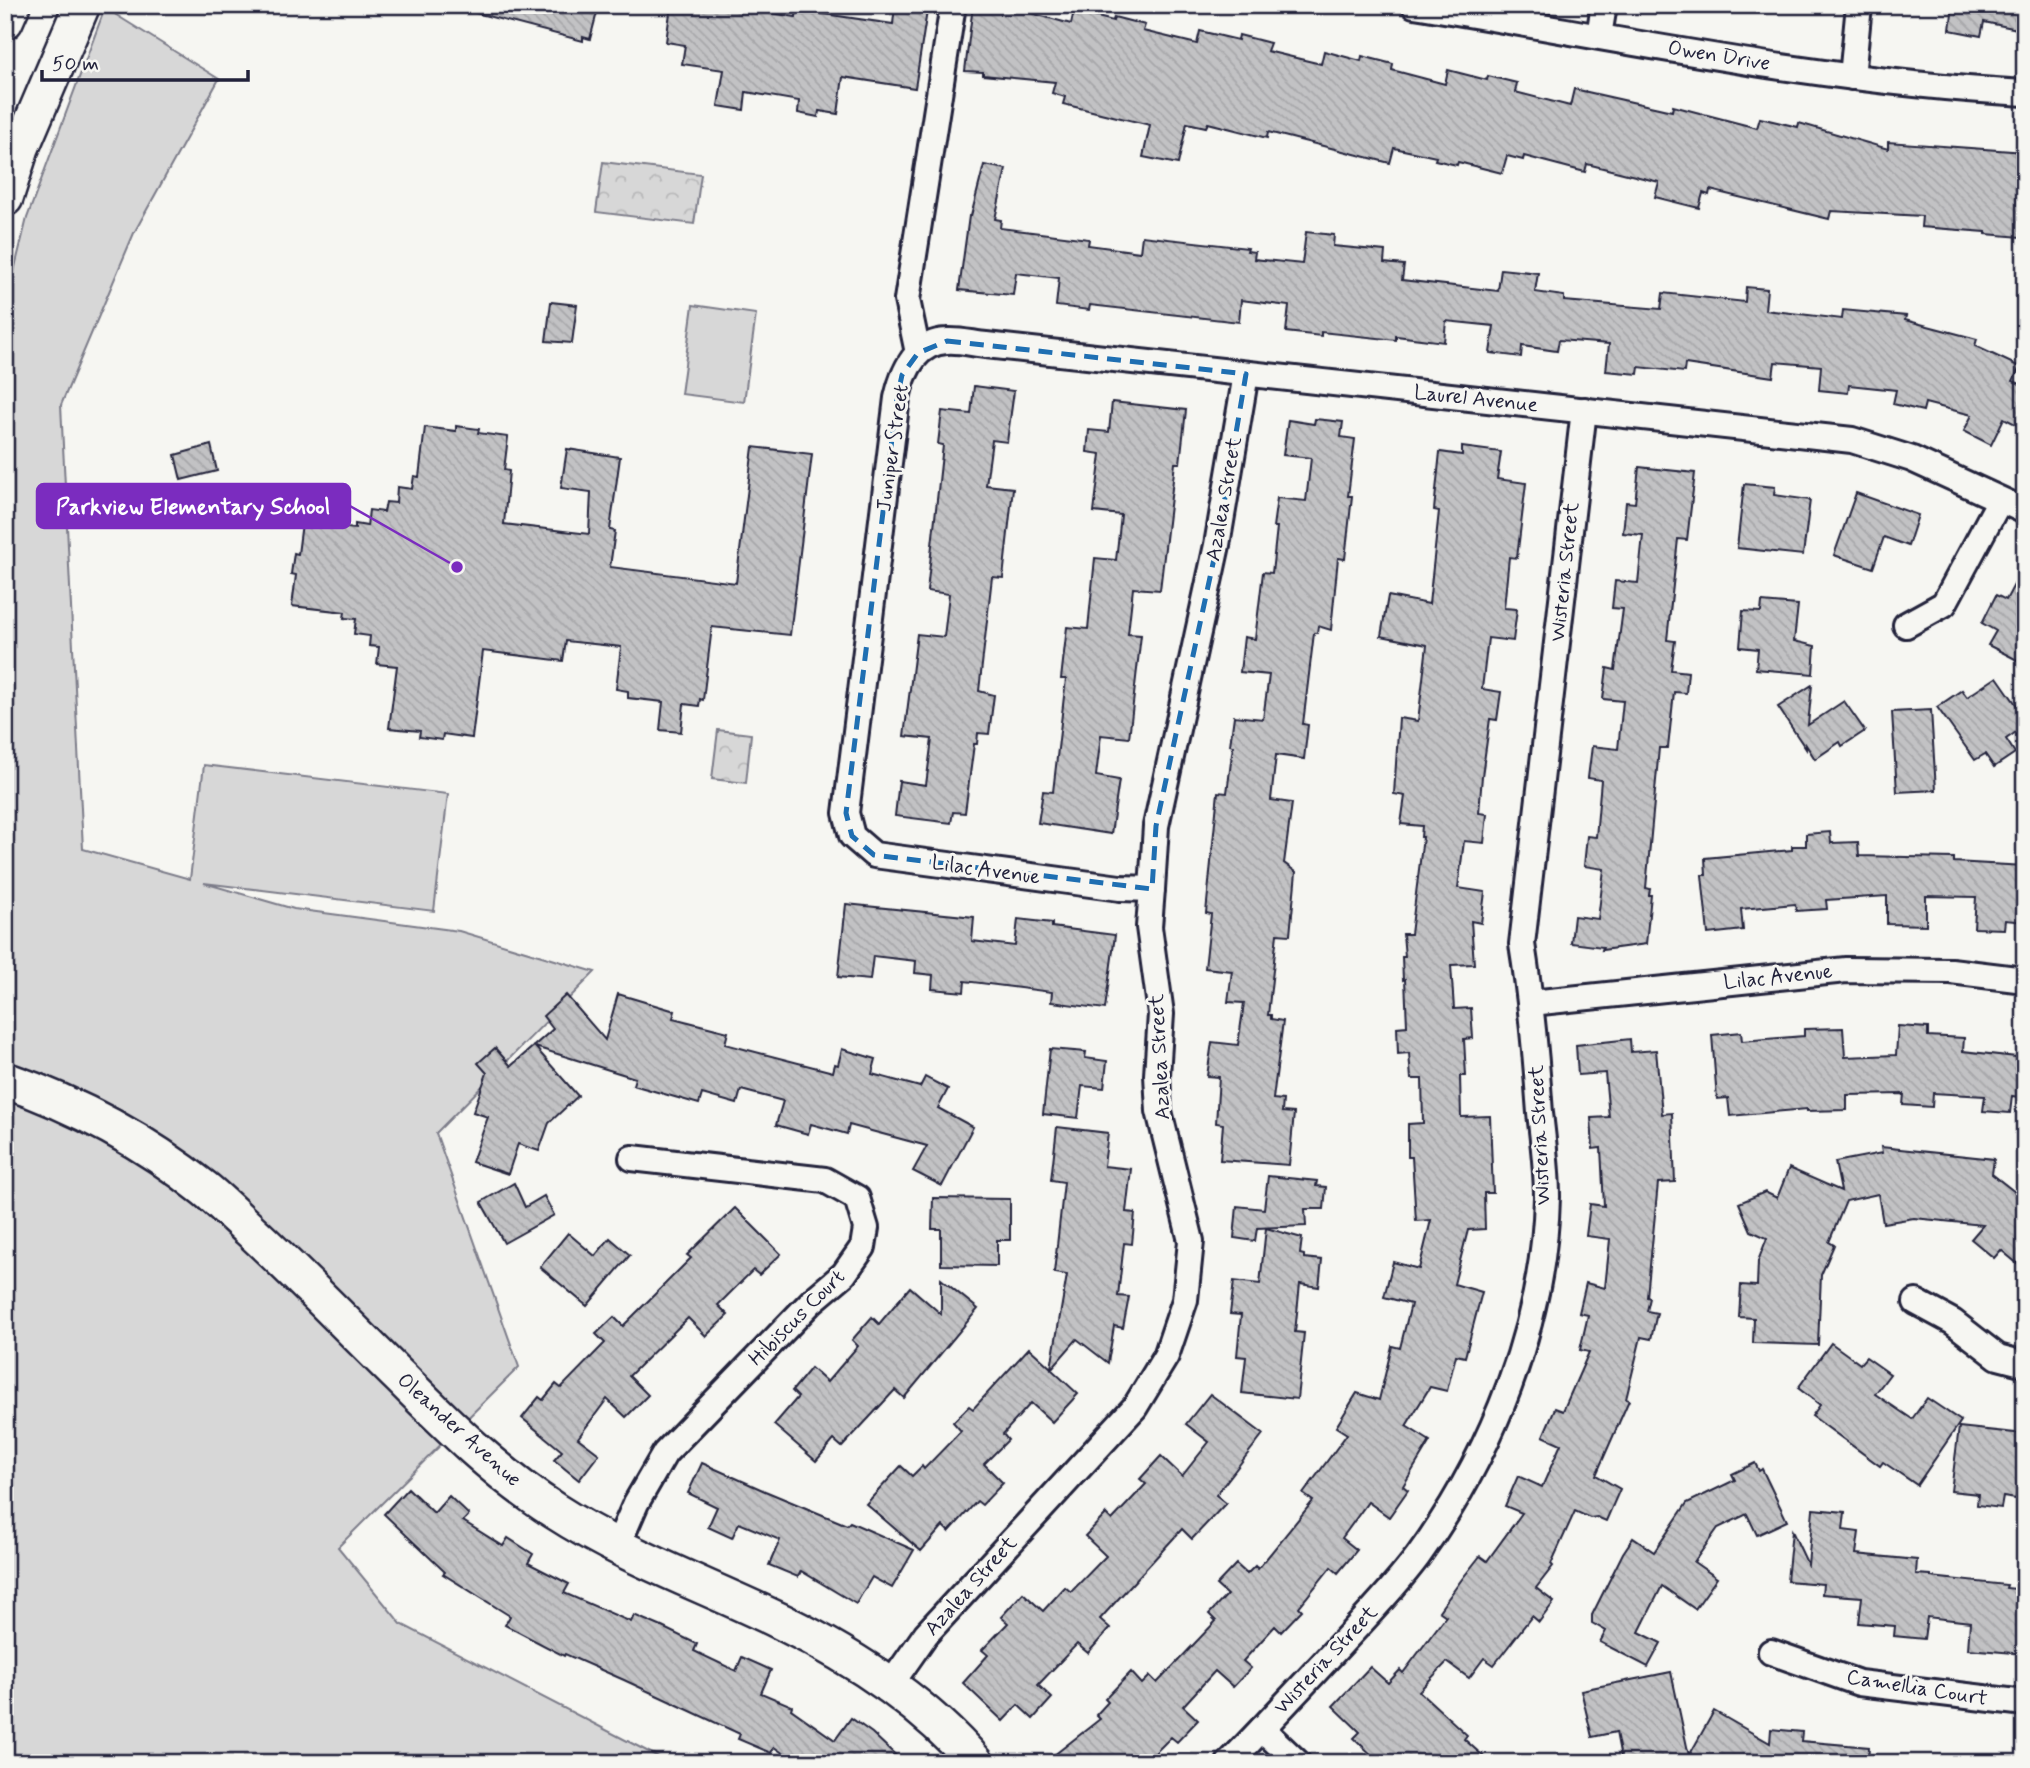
<svg xmlns="http://www.w3.org/2000/svg" width="2030" height="1768" font-family="Mynerve,sans-serif">
  <style>
    .green { fill: #d7d7d7; stroke: #7c7c89; stroke-width: 2 }
    .park { fill: url(#park-crowns); stroke: #7c7c89; stroke-width: 2 }
    .building { fill: url(#building-back-hatch); stroke: #22223b; stroke-width: 2 }
    .lines { fill: none; stroke-linecap: round; stroke-linejoin: round }
    .street-casing { stroke: #22223b; stroke-width: 30 }
    .secondary-casing { stroke: #22223b; stroke-width: 40 }
    .street { stroke: #f6f6f2; stroke-width: 24 }
    .secondary { stroke: #f6f6f2; stroke-width: 35 }
    .marked { fill: none; stroke: #1f6fb2; stroke-width: 5; stroke-dasharray: 14 9; stroke-linejoin: round }
    .labels { text-anchor: middle; dominant-baseline: central; stroke-width: 6; stroke-linejoin: round; paint-order: stroke }
    .street-label { font-size: 21px; fill: #22223b; stroke: #f6f6f2 }
    .leader { fill: none; stroke: #7b2cbf; stroke-width: 2.5 }
    .callout-dot { fill: #7b2cbf; stroke: #f6f6f2; stroke-width: 2.5 }
    .callout { fill: #7b2cbf; stroke: #7b2cbf; stroke-width: 2.5 }
    .callout-label { font-size: 23px; text-anchor: middle; font-weight: bold; fill: #fff }
  </style>
  <defs>
    <pattern id="park-crowns" width="20" height="18" patternUnits="userSpaceOnUse" patternTransform="scale(1.75)"><rect width="20" height="18" fill="#d7d7d7"/><path d="M2 6a3 3 0 1 1 6 0M12 15a3 3 0 1 1 6 0" fill="none" stroke="#b8b8b9"/></pattern>
    <pattern id="building-back-hatch" width="6" height="6" patternUnits="userSpaceOnUse" patternTransform="scale(1.75)"><rect width="6" height="6" fill="#c2c2c4"/><path d="M-1 5l2 2M0 0l6 6M5-1l2 2" fill="none" stroke="#a6a6a9"/></pattern>
  </defs>
  <rect width="100%" height="100%" fill="#f6f6f2"/>
  <filter id="ink" filterUnits="userSpaceOnUse"><feTurbulence type="fractalNoise" baseFrequency=".0143" numOctaves="2"/><feDisplacementMap in="SourceGraphic" scale="14" xChannelSelector="R" yChannelSelector="G"/><feConvolveMatrix kernelMatrix="1 2 1 2 8 2 1 2 1" color-interpolation-filters="sRGB"/></filter>
  <g filter="url(#ink)">
    <g class="green">
      <path d="M105,8L219,79L134,233L61,405L83,849L190,879L204,765L448,794L434,911L204,883L294,909L459,931L595,972L436,1133L519,1367L338,1547L401,1624L670,1763H81L5,1753V308L27,218Z"/>
      <path d="M693,305L756,314L744,402L681,394Z"/>
    </g>
    <g class="park">
      <path d="M603,162L701,174L694,224L596,212Z"/>
      <path d="M718,730L751,734L746,783L712,779Z"/>
    </g>
    <g class="building">
      <path d="M477,5H599L590,39L583,37V41L476,13Z"/>
      <path d="M671,5H721L796,17L797,10L893,24L895,6L927,11L915,88L843,77L838,114L819,111L818,117L798,113L799,101L746,92L744,110L718,106L724,70L682,64L685,45L666,42Z"/>
      <path d="M973,5L1027,10V12L1071,24L1074,11L1113,21L1114,17L1145,25L1143,31L1197,44L1200,31L1238,40L1239,35L1270,43L1267,51L1321,64L1324,51L1361,61L1362,56L1393,64L1392,70L1445,84L1448,70L1487,80L1488,76L1517,83L1515,92L1570,106L1574,89L1672,111L1673,106L1757,128L1760,118L1798,127L1799,123L1888,149V142L2025,152V215L2022,214L2021,237L1986,234V232L1921,227L1922,216L1831,211L1829,219L1710,190L1709,195L1703,193L1699,208L1655,197L1659,182L1587,164L1585,172L1524,156L1523,160L1507,156L1502,173L1458,162L1457,165L1435,160L1436,157L1394,148L1390,163L1268,132L1267,138L1208,123L1206,127L1187,123L1178,164L1143,157L1150,125L1063,104L1065,97L1052,93L1055,82L983,75V72L965,71Z"/>
      <path d="M1953,5H2025L2022,30L1984,22L1981,36L1950,30Z"/>
      <path d="M984,165L1006,169L995,219L1001,220L1000,228L1089,239L1088,245L1140,252L1142,236L1248,248L1247,251L1255,252L1254,259L1302,264L1306,232L1334,235L1333,246L1385,251L1384,263L1404,265L1402,280L1498,291L1501,269L1538,273L1535,292L1564,296V301L1661,309L1663,293L1745,302L1746,287L1767,289L1765,310L1842,319L1843,310L1906,316L1905,320L1977,339L1975,346L2020,367L2013,381L2025,386V429L2004,418L1991,445L1964,431L1972,415L1925,403L1923,411L1893,404L1896,390L1849,385L1848,393L1819,390L1821,366L1775,362L1773,377L1685,364L1684,372L1639,367L1638,374L1606,371L1609,344L1559,340L1557,351L1522,346L1521,357L1490,353L1494,326L1446,321L1444,342L1396,336V340L1321,332V336L1286,332L1289,306L1241,300L1239,322L1090,305L1089,310L1056,306L1059,278L1016,273L1013,295L959,290L969,216H971Z"/>
      <path d="M551,302L577,305L572,343L546,341Z"/>
      <path d="M974,386L1014,391L1007,442L992,440L986,485L1013,488L1003,578L992,577L979,691L994,695L989,734L978,733L977,744H974L965,813L953,812L951,823L895,816L899,781L926,785L932,739L904,736L917,634L944,637L949,594L927,591L943,445L938,444L942,411L971,414Z"/>
      <path d="M1112,402L1186,410L1180,463H1175L1160,590L1133,588L1128,634L1141,635L1129,738L1101,735L1096,776L1119,780L1111,834L1038,823L1043,791L1053,792L1066,679H1061L1067,627L1088,629L1095,558L1116,560L1121,515L1094,512L1101,454L1087,452L1089,430L1109,432Z"/>
      <path d="M1315,419L1343,422L1341,437L1355,439L1348,496H1352L1345,559L1338,558L1331,630L1318,626L1317,633H1314L1303,724L1308,725L1304,759L1276,755L1271,800L1292,803L1284,863L1296,872L1290,935L1277,934L1268,1015H1271V1019L1283,1021L1273,1099L1283,1100L1282,1112L1294,1113L1289,1165L1220,1160L1223,1124L1216,1123L1219,1077L1207,1076L1212,1042L1238,1045L1244,1003L1228,1002L1232,971L1205,968L1211,914L1206,913L1218,792L1227,793L1233,746L1230,745L1234,716L1263,719L1269,675L1240,672L1244,637L1255,639L1263,572L1272,573L1277,527H1273L1277,498L1306,501L1311,458L1283,455L1288,420L1314,424Z"/>
      <path d="M456,426L479,429L478,433L508,437L504,470L509,471L504,524L589,534L591,492L561,488L567,449L620,457L610,530L615,531L610,567L736,583L753,447L812,454L790,635L712,627L703,700L700,699L699,706L684,704L681,732L660,730L663,702L628,698V691L616,689L621,647L566,641L563,661L483,651L472,738L443,734L442,740L419,737L420,731L389,728L397,666L377,664L379,647L369,646L370,636L354,634L356,619L344,618L345,612L292,606L296,575L291,574L294,553L298,554L302,523L355,529V524L367,526L369,510L384,512L386,502L396,503L397,487L412,489L414,476L419,477L425,427L456,431Z"/>
      <path d="M211,445L217,471L181,480L175,455Z"/>
      <path d="M1462,447L1501,452L1497,479L1526,483L1517,558L1509,557L1504,608L1517,609L1513,641L1488,638L1482,689L1501,692L1497,720L1490,719L1482,776L1479,813L1487,814L1484,843L1464,841L1458,888L1485,892L1481,923L1471,921L1474,964L1451,965L1454,1009L1471,1008L1473,1038L1464,1039L1466,1076H1460L1461,1117L1490,1116L1493,1193H1484L1485,1229L1468,1230L1454,1284L1482,1292L1465,1357L1456,1355L1447,1391L1430,1387L1406,1426L1430,1441L1403,1486L1408,1490L1389,1517L1368,1502L1342,1538L1357,1550L1338,1573L1331,1567L1299,1607L1302,1610L1281,1632L1275,1626L1243,1661L1251,1668L1233,1687L1215,1671L1183,1706L1198,1720L1177,1742L1171,1737L1145,1763H1044L1100,1719L1096,1715L1108,1702L1105,1699L1131,1672L1142,1684L1150,1676L1157,1683L1216,1621L1209,1614L1227,1595L1216,1585L1236,1564L1247,1574L1255,1566L1258,1569L1313,1501L1303,1494L1347,1434L1336,1427L1357,1393L1379,1400L1392,1346L1400,1348L1411,1304L1384,1297L1393,1262L1419,1269L1431,1220L1416,1221L1412,1157H1408V1124L1423,1123L1422,1079H1411L1409,1053L1398,1054L1397,1027L1407,1026L1405,979L1403,980L1402,957H1405L1403,934H1411L1423,837H1421L1422,826L1401,824L1405,796L1394,794L1399,718L1418,721L1427,645L1381,636L1388,596L1429,604L1439,511L1434,510L1440,452L1462,455Z"/>
      <path d="M1639,467L1695,473L1687,540L1678,539L1667,640L1675,641L1671,670L1688,672L1686,693L1674,692L1668,748H1659L1646,888L1650,889L1649,895H1651L1646,944L1602,950L1603,947L1571,943L1574,916L1598,919L1604,869L1584,866L1587,836L1596,837L1601,780L1588,778L1592,746L1618,749L1623,701L1603,699L1607,668L1615,670L1623,609L1612,608L1615,581L1638,583L1643,535L1623,533L1626,502L1635,503Z"/>
      <path d="M1744,484L1775,487L1774,495L1810,500L1803,555L1737,548Z"/>
      <path d="M1856,493L1918,515L1908,546L1884,537L1873,568L1834,555Z"/>
      <path d="M2025,564V664L1988,645L1996,631L1982,623L1996,595L2006,600Z"/>
      <path d="M1762,602L1798,605L1794,641L1815,646L1813,674L1756,669L1758,649L1740,647L1743,611L1761,612Z"/>
      <path d="M1997,677L2025,717V726L2006,739L2015,753L1994,767L1985,754L1975,760L1937,707L1962,690L1967,697Z"/>
      <path d="M1812,685L1808,725L1844,701L1865,731L1842,746L1840,742L1815,759L1806,745V749L1778,707Z"/>
      <path d="M1931,710L1936,790L1897,792L1892,712Z"/>
      <path d="M1830,832L1831,843L1858,842L1859,856L1954,858V862L2025,866V922L2005,920L2004,929L1974,928L1976,897L1926,896V925L1887,924V896L1826,900L1827,909L1796,911L1795,904L1741,909L1743,930L1708,934L1702,875H1706L1705,858L1792,850V846H1806V834Z"/>
      <path d="M846,904L974,917L972,941L1015,946L1018,919L1052,923V927L1115,935L1105,1009L1051,1002L1052,992L965,981L964,992L932,989L933,975L915,973L916,961L873,956L870,980L838,977Z"/>
      <path d="M618,994L675,1011L673,1018L728,1032L725,1044L833,1072L835,1064L838,1065L842,1049L876,1059L872,1074L920,1087L925,1077L948,1089L938,1108L973,1127L942,1186L913,1171L927,1146L849,1125L847,1134L811,1124L808,1134L776,1125L783,1101L741,1090L737,1104L702,1094L699,1104L633,1085L635,1078L535,1047L578,1096L549,1123L539,1151L518,1144L508,1174L472,1162L488,1117L473,1112L487,1073L478,1063L495,1048L511,1066L553,1029L543,1016L566,995L605,1040Z"/>
      <path d="M1898,1026L1928,1028V1036L1964,1038L1963,1051L2025,1058V1098L2012,1096L2010,1113L1983,1111L1985,1096L1933,1093L1932,1107L1903,1105L1904,1094L1847,1095V1110L1807,1111V1109L1730,1116L1728,1098L1717,1099L1712,1035L1741,1032L1742,1041L1804,1036V1029L1843,1028L1845,1057L1896,1055Z"/>
      <path d="M1630,1039L1631,1052L1656,1050L1662,1114L1672,1113L1675,1182L1658,1183L1647,1297L1650,1298L1647,1311L1657,1313L1651,1339L1641,1337L1626,1399L1629,1400L1596,1475L1620,1489L1606,1521L1597,1517L1590,1518L1575,1511L1551,1564L1553,1566L1536,1588L1554,1602L1539,1622L1532,1616L1494,1665L1484,1658L1469,1678L1447,1662L1419,1691L1467,1735L1464,1739L1491,1763H1380L1354,1738L1360,1732L1333,1706L1370,1667L1388,1683L1400,1670L1403,1673L1446,1616L1439,1611L1462,1579L1480,1556L1487,1561L1522,1513L1505,1506L1518,1476L1542,1487L1561,1444L1543,1436L1555,1408L1563,1411L1589,1352L1580,1350L1588,1315L1579,1313L1586,1283L1605,1288L1610,1239L1586,1236L1590,1204L1604,1206L1601,1148L1593,1149L1591,1118L1609,1117L1605,1073L1578,1075L1576,1045Z"/>
      <path d="M1050,1049L1086,1052L1085,1058L1107,1061L1104,1088L1082,1086L1078,1118L1043,1114Z"/>
      <path d="M1057,1127L1108,1133L1104,1166L1131,1169L1126,1212L1135,1213L1132,1244L1124,1243L1118,1296L1129,1297L1123,1328L1114,1326L1108,1363L1077,1339L1051,1369L1078,1394L1052,1422L1031,1403L1003,1434L1008,1440L984,1464L1003,1483L982,1505L977,1501L949,1532L943,1526L921,1551L866,1504L901,1466L912,1476L922,1466L924,1469L961,1431L953,1422L969,1406L973,1409L1029,1348L1051,1368L1067,1275L1054,1273L1064,1182L1051,1180Z"/>
      <path d="M1881,1147L1994,1159L1992,1174L2025,1200V1270L2001,1250L1994,1258L1971,1239L1983,1225L1914,1218L1883,1223L1878,1194L1846,1201L1829,1242L1834,1245L1821,1275L1818,1345L1753,1343L1754,1318L1739,1317L1741,1285L1757,1286L1758,1261L1767,1238L1751,1231L1739,1203L1765,1192L1777,1198L1789,1168L1841,1191L1835,1162L1882,1153Z"/>
      <path d="M1268,1176L1317,1181L1316,1186L1326,1187L1324,1209H1305L1306,1226L1257,1228L1255,1241L1234,1238L1237,1206L1264,1209Z"/>
      <path d="M514,1183L525,1207L544,1196L554,1215L504,1243L481,1202Z"/>
      <path d="M933,1198L1010,1199V1240H997V1266L941,1265V1229H932Z"/>
      <path d="M735,1208L781,1254L759,1275L753,1270L718,1305L728,1315L706,1336L688,1318L629,1376L648,1395L626,1417L607,1399L578,1438L599,1454L579,1480L554,1460L562,1451L522,1418L539,1397L543,1400L556,1384L561,1388L605,1343L596,1334L614,1317L623,1326L691,1258L687,1255Z"/>
      <path d="M1266,1228L1302,1238L1300,1254L1304,1255V1258L1322,1260L1319,1287L1300,1284L1295,1332L1304,1333L1297,1399L1242,1393L1246,1357L1237,1356L1241,1315L1230,1314L1234,1281L1260,1284Z"/>
      <path d="M568,1233L595,1256L610,1238L630,1255L587,1306L540,1267Z"/>
      <path d="M941,1279L978,1309L904,1398L895,1390L842,1447L834,1440L816,1461L774,1425L798,1397L792,1391L811,1368L827,1382L858,1346L852,1340L872,1317L879,1324L910,1287L941,1314Z"/>
      <path d="M1831,1343L1860,1364L1866,1357L1890,1374L1875,1394L1912,1419L1927,1398L1961,1421L1917,1485L1883,1462L1880,1466L1812,1416L1820,1405L1798,1388Z"/>
      <path d="M1210,1394L1263,1434L1216,1495L1226,1503L1192,1539L1182,1529L1100,1619L1110,1628L1088,1653L1077,1644L1038,1685L1052,1698L1033,1719L1018,1705L1003,1721L963,1683L988,1655L982,1650L1008,1623L1001,1617L1023,1593L1043,1611L1065,1587L1071,1592L1106,1556L1085,1536L1106,1514L1112,1520L1146,1484L1140,1479L1161,1456L1182,1476L1209,1442L1186,1424Z"/>
      <path d="M1959,1427L2024,1434L2016,1499L2003,1497L2001,1508L1977,1505L1978,1494L1951,1491Z"/>
      <path d="M702,1463L765,1491L847,1525L850,1522L914,1550L892,1588L872,1577L856,1604L801,1571L798,1577L769,1565L780,1540L739,1523L732,1538L708,1527L717,1507L688,1493Z"/>
      <path d="M1755,1463L1759,1471L1762,1469L1787,1521L1757,1535L1747,1514L1718,1528L1694,1562L1717,1578L1695,1609L1662,1586L1639,1632L1661,1643L1648,1667L1600,1642L1606,1631L1592,1623V1615L1623,1553L1633,1538L1654,1552L1687,1503L1735,1480L1732,1474Z"/>
      <path d="M408,1488L434,1513L449,1496L469,1515L463,1521L503,1546L508,1538L533,1554L528,1563L569,1584L564,1593L631,1622L634,1615L662,1627L697,1644L694,1651L736,1671L742,1657L771,1670L761,1693L792,1706L791,1709L835,1740L851,1718L872,1733L904,1763H797L774,1747L771,1753L738,1739L740,1734L624,1680L565,1654L564,1656L505,1625L510,1616L443,1574L445,1572L384,1514Z"/>
      <path d="M1813,1509L1845,1512L1843,1530L1859,1532L1856,1554L1917,1560L1916,1574L1931,1575V1577L2007,1585L2006,1588L2025,1590V1654L1968,1649L1970,1622L1927,1617L1924,1639L1894,1636L1895,1626L1859,1623L1862,1597L1822,1594L1823,1584L1787,1581L1792,1531L1808,1565Z"/>
      <path d="M1671,1672L1689,1756L1714,1711L1770,1743L1771,1729L1802,1732L1801,1741L1869,1747L1868,1763H1622L1616,1732L1592,1737L1581,1690Z"/>
    </g>
    <g class="lines">
      <defs>
        <g id="street">
          <path d="M1414,5C1617,38 1820,82 2025,93"/>
          <path d="M1599,36L1604,5"/>
          <path d="M1852,77L1859,5"/>
          <path d="M918,353L907,300L953,5"/>
          <path d="M1906,625L1944,604L2000,500"/>
          <path d="M1152,889L1120,888L874,855L852,836L846,813L897,398C903,371 916,342 947,341C960,340 974,344 986,345L1852,440L1912,459L2025,511"/>
          <path d="M1531,1003L1846,970L1951,971L2025,980"/>
          <path d="M1916,1302L1953,1322L1998,1357L2025,1364"/>
          <path d="M617,1547L636,1503L665,1453L812,1301L844,1274L863,1247L866,1228L857,1198L825,1180L632,1158"/>
          <path d="M1771,1652L1859,1683L2025,1703"/>
          <path d="M891,1684L926,1634L1135,1407L1166,1356L1185,1300L1191,1241L1159,1111L1157,1075L1161,1014L1149,927L1152,889L1156,826L1217,545L1246,374"/>
          <path d="M1262,1729L1298,1763"/>
          <path d="M1229,1763C1267,1724 1304,1684 1341,1644C1368,1615 1395,1587 1418,1556C1492,1454 1544,1325 1547,1197C1547,1169 1543,1140 1540,1113C1536,1056 1531,1000 1522,944L1584,410"/>
        </g>
        <g id="secondary">
          <path d="M5,21L12,5"/>
          <path d="M5,198L21,148L82,5"/>
          <path d="M5,1080C77,1105 146,1142 205,1189C221,1202 235,1216 250,1230C301,1277 350,1328 400,1377C449,1426 497,1474 555,1511C626,1557 706,1585 782,1622C854,1657 923,1702 976,1763"/>
        </g>
      </defs>
      <use href="#street" class="street-casing"/>
      <use href="#secondary" class="secondary-casing"/>
      <use href="#street" class="street"/>
      <use href="#secondary" class="secondary"/>
    </g>
  </g>
  <path class="marked" d="M947,341L1246,374L1217,545L1156,826L1152,889L874,855L852,836L846,813L897,398L902,375L918,353Z"/>
  <g class="labels">
    <g class="street-label">
      <text transform="translate(1719 56) rotate(9)">Owen Drive</text>
      <text transform="translate(1476 399) rotate(6)">Laurel Avenue</text>
      <text transform="translate(893 448) rotate(-82)">Juniper Street</text>
      <text transform="translate(1224 499) rotate(-80)">Azalea Street</text>
      <text transform="translate(1565 572) rotate(-84)">Wisteria Street</text>
      <text transform="translate(986 870) rotate(8)">Lilac Avenue</text>
      <text transform="translate(1778 977) rotate(-6)">Lilac Avenue</text>
      <text transform="translate(1160 1057) rotate(-93)">Azalea Street</text>
      <text transform="translate(1540 1135) rotate(-93)">Wisteria Street</text>
      <text transform="translate(797 1318) rotate(-45)">Hibiscus Court</text>
      <text transform="translate(459 1430) rotate(42)">Oleander Avenue</text>
      <text transform="translate(971 1586) rotate(-48)">Azalea Street</text>
      <text transform="translate(1326 1660) rotate(-47)">Wisteria Street</text>
      <text transform="translate(1917 1688) rotate(9)">Camellia Court</text>
    </g>
  </g>
  <path class="leader" d="M457 567L350 506"/>
  <circle class="callout-dot" cx="457" cy="567" r="7"/>
  <rect class="callout" x="37" y="484" width="313" height="44" rx="7"/>
  <g class="callout-label">
    <text x="193" y="514">Parkview Elementary School</text>
  </g>
  <rect width="2030" height="1768" fill="none" stroke="#f6f6f2" stroke-width="28"/>
  <rect x="14" y="14" width="2002" height="1740" fill="none" stroke="#22223b" stroke-width="2.5" filter="url(#ink)"/>
  <path d="M42 70v10h206v-10" fill="none" stroke="#22223b" stroke-width="3.5"/>
  <text x="52" y="70" font-size="21" fill="#22223b" stroke="#f6f6f2" stroke-width="5" paint-order="stroke">50 m</text>
</svg>
